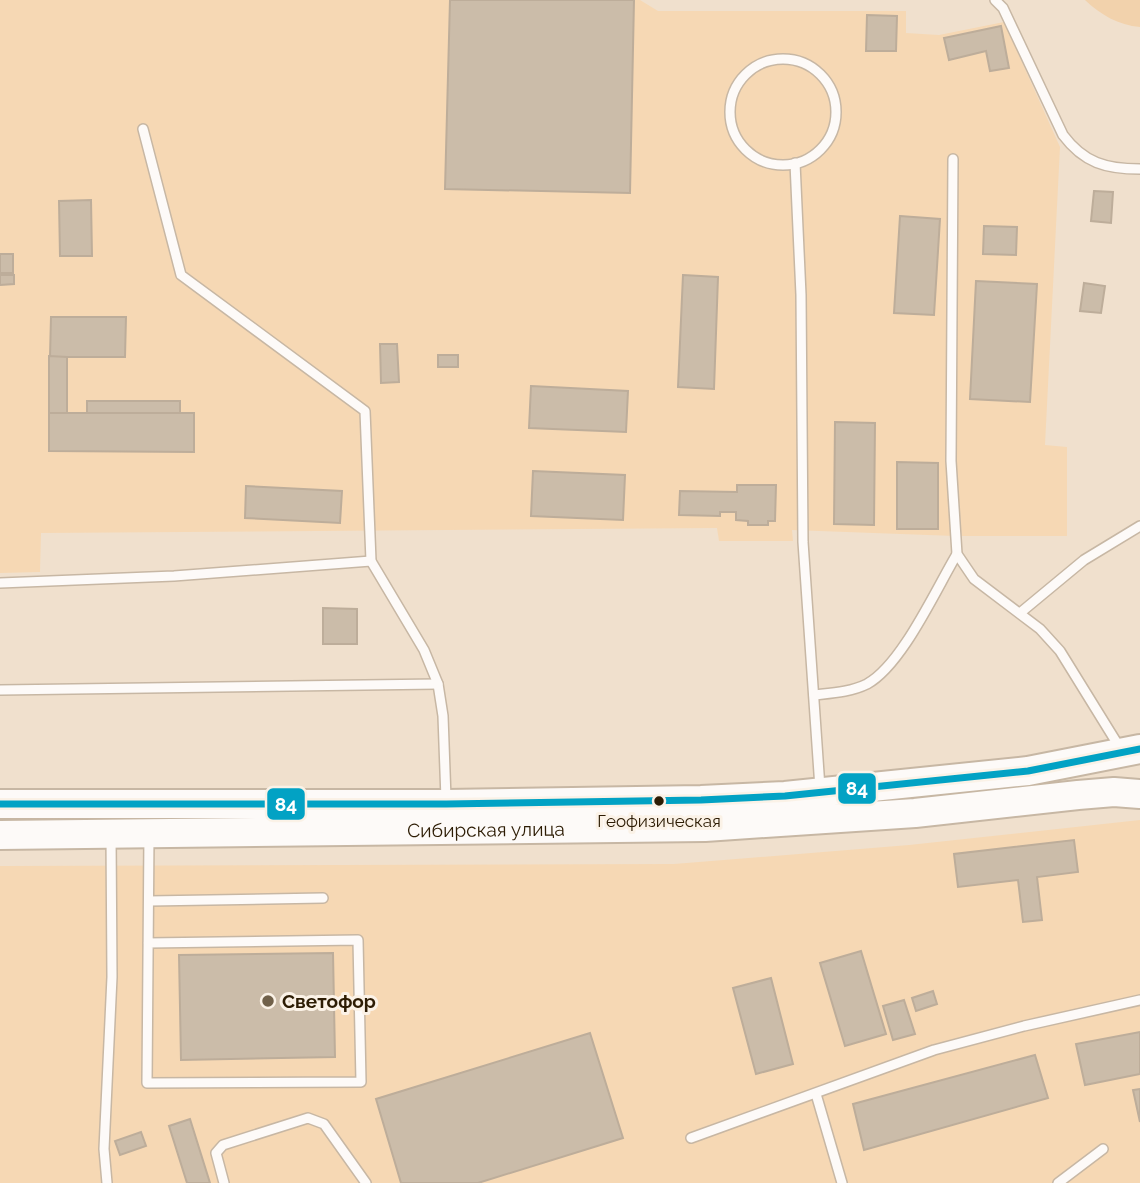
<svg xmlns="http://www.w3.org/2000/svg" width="1140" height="1183" font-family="Raleway,sans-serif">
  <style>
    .built { fill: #f6d8b4 }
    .green { fill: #f2d2ac }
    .building { fill: #cbbca9; stroke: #bdad9a; stroke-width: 2 }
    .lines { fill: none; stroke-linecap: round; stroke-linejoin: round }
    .lane-casing { stroke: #c7b7a4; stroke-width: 12 }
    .primary-casing { stroke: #c7b7a4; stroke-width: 32 }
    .lane { stroke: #fdfaf8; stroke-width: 9 }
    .primary { stroke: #fdfaf8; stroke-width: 28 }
    .bus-1-casing { stroke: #fbf2e7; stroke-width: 12 }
    .bus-1 { stroke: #02a2c4; stroke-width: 7 }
    .bus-dot { fill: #2d1c04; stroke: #fbf2e7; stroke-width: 2.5 }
    .poi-dot { fill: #71614a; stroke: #fbf2e7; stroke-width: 2.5 }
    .labels { text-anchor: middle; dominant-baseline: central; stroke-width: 6; stroke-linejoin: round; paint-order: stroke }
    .bus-label { font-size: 17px; fill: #2d1c04; stroke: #fbf2e7 }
    .street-label { font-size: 19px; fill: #2d1c04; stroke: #fbf2e7 }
    .poi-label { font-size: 19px; font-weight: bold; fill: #2d1c04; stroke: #fbf2e7; text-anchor: start }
    .line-badge { stroke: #fbf2e7; stroke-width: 2.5 }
    .badge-label { font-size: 19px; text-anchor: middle; font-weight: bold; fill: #fff }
  </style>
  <rect width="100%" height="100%" fill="#f0e0cd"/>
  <g class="built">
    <path d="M0,0H640L658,11H906V33L939,35L1004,22L1060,147L1045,445L1067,447V536H955L792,530L793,541H719L717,528L41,533L40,572L0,573Z"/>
    <path d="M1140,820V1183H0V866L674,864L909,845Z"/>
  </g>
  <path class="green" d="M1085,0H1140V27C1118,25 1101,15 1085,0Z"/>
  <g class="building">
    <path d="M450,0H634L630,193L445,189Z"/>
    <path d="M867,15L897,16L896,51H866Z"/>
    <path d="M1001,26L1009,68L990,71L986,51L949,60L944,38Z"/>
    <path d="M1094,191L1113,192L1111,223L1091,221Z"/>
    <path d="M91,200L92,256H60L59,201Z"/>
    <path d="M900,216L940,219L934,315L894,313Z"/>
    <path d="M984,226L1017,227L1016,255L983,254Z"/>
    <rect x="0" y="254" width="13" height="19"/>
    <path d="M0,275H14V284L0,285Z"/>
    <path d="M683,275L718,277L714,389L678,387Z"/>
    <path d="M976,281L1037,284L1030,402L970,399Z"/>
    <path d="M1084,283L1105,286L1101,313L1080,311Z"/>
    <path d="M51,317H126L125,357H50Z"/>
    <path d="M380,344H397L399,382L381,383Z"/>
    <rect x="438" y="355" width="20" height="12"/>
    <path d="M49,356L67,357V413H49Z"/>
    <path d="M531,386L628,391L626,432L529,428Z"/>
    <rect x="87" y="401" width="93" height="12"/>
    <path d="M49,413H194V452L49,451Z"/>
    <path d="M835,422L875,423L874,525L834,524Z"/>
    <path d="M897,462L938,463V529H897Z"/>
    <path d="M533,471L625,475L623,520L531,516Z"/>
    <path d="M737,485H776L775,521H768V525H748V521L736,520V512H720V516L679,515L680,491L737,492Z"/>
    <path d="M246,486L342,491L340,523L245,518Z"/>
    <path d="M323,608L357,609V644H323Z"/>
    <path d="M1074,840L1078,872L1037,877L1042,920L1023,922L1018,880L958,887L954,854Z"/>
    <path d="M861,951L886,1034L845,1046L820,963Z"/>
    <path d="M333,953L335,1057L181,1060L179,955Z"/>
    <path d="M771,978L793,1064L756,1074L733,988Z"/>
    <path d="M933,991L937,1004L916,1011L912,998Z"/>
    <path d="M904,1000L915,1034L893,1040L883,1006Z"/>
    <path d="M1140,1032V1074L1085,1085L1076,1044Z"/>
    <path d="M590,1033L623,1138L478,1183H401L376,1099Z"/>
    <path d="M1035,1055L1048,1098L864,1150L853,1104Z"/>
    <path d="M1140,1089V1122L1133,1090Z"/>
    <path d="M190,1119L210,1183H187L169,1126Z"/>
    <path d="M141,1132L146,1146L120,1155L115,1141Z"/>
  </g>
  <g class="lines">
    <defs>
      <g id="lane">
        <path d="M995,0L1003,8L1063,135C1084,163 1106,169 1140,169"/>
        <circle cx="783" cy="112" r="53"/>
        <path d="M143,129L181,275L365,411L371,561L424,650L438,684L443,716L446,799"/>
        <path d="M953,159L951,461L957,554L974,579L1040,629L1060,651L1120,748"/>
        <path d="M795,163L801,295L803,542L820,788"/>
        <path d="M0,583L174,576L371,561"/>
        <path d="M1020,613L1084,560L1140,526"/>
        <path d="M0,690L438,684"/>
        <path d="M814,695C832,693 851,692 867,684C902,665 936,589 957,554"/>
        <path d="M149,901L323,898"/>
        <path d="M148,943L358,940L361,1082L147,1083L149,835"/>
        <path d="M816,1094L842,1183"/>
        <path d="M691,1138L934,1050L1024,1026L1140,1000"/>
        <path d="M107,1183L104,1149L112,977L111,836"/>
        <path d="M224,1183L216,1153L223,1145L308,1118L324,1124L366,1183"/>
        <path d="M1058,1183L1103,1149"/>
      </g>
      <g id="primary">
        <path d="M0,804H446L701,800L785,796L1028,771L1140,749"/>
        <path id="s1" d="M0,835L705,827L915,813L1078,795L1114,792L1140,794"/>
      </g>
    </defs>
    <use href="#lane" class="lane-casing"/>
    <use href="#primary" class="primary-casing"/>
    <use href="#lane" class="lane"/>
    <use href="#primary" class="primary"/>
    <defs>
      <path id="bus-1" d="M0,804H446L701,800L785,796L1028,771L1140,749"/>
    </defs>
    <use href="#bus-1" class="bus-1-casing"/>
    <use href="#bus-1" class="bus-1"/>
  </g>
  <circle class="bus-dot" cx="659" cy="801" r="6"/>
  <circle class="poi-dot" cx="268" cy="1001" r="7"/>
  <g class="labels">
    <g class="bus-label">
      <text x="659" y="821">Геофизическая</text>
    </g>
    <g class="street-label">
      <text stroke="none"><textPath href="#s1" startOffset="486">Сибирская улица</textPath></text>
    </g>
    <g class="poi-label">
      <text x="282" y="1001">Светофор</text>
    </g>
  </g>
  <g class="line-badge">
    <rect x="837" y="772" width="40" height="33" rx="7" fill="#02a2c4"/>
    <rect x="266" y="787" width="40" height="34" rx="7" fill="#02a2c4"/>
  </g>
  <g class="badge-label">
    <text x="857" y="795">84</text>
    <text x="286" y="811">84</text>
  </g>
</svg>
